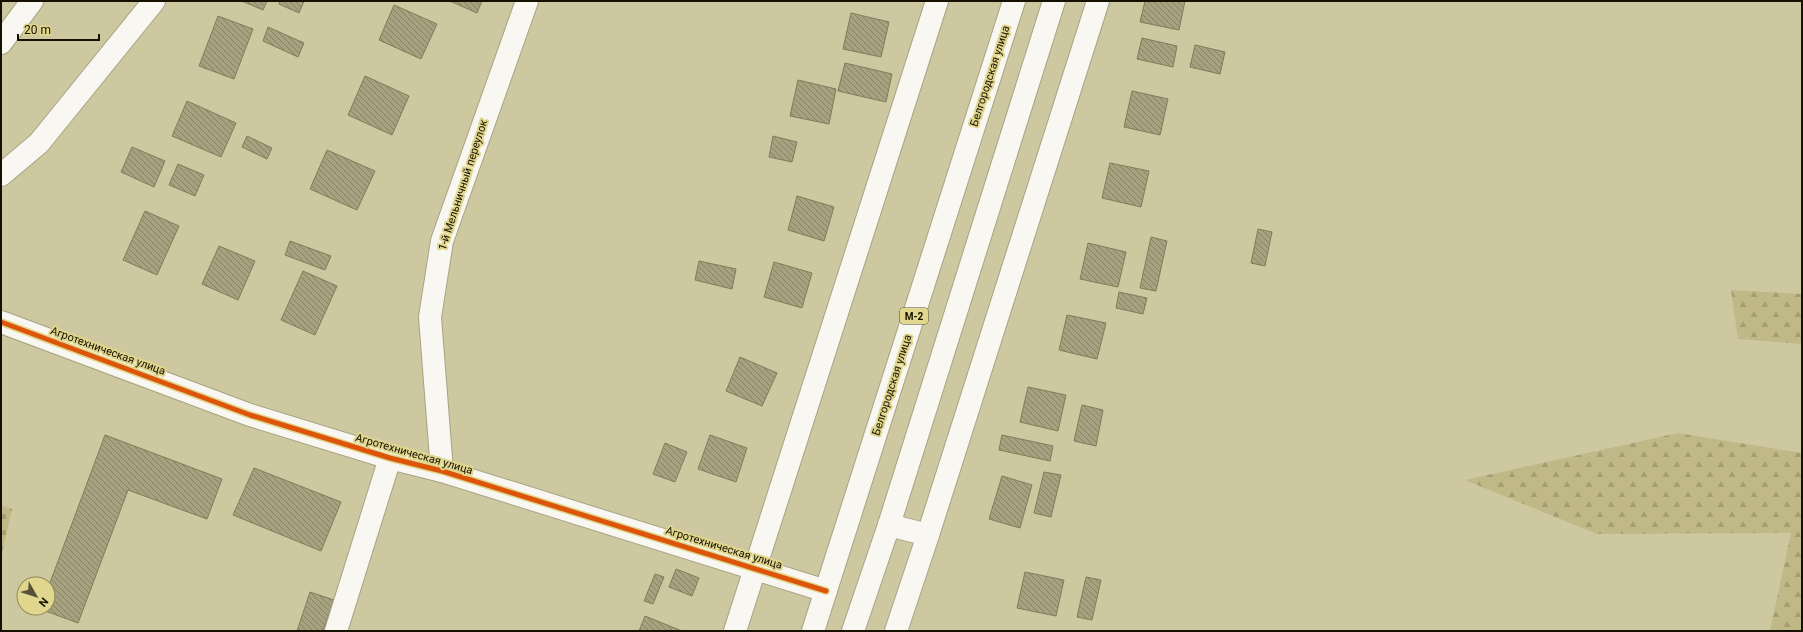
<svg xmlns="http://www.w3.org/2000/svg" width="1803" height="632" font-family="Roboto,sans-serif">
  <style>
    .forest { fill: url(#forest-firs) }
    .cemetery { fill: url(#cemetery-stones) }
    .building { fill: url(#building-back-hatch); stroke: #7f7c59 }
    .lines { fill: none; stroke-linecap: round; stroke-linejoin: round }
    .minor-casing { stroke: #a8a383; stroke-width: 24 }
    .major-casing { stroke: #a8a383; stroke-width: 24 }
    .minor { stroke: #f8f7f1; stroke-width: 22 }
    .major { stroke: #f8f7f1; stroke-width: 22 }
    .cycleway-casing { stroke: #e0d68d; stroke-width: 8 }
    .cycleway { stroke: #dd550b; stroke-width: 5 }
    .labels { text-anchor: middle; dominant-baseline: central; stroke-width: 4; stroke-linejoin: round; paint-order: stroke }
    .shield { fill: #e0d68d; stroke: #524b2a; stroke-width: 1 }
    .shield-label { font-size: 10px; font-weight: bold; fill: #151000 }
    .street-label { font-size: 11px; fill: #151000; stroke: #e0d68d }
  </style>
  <defs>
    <pattern id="forest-firs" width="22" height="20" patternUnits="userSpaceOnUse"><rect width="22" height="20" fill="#c0b987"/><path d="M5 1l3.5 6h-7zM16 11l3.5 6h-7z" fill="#a49e73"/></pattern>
    <pattern id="cemetery-stones" width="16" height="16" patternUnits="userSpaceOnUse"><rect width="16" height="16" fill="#c0b987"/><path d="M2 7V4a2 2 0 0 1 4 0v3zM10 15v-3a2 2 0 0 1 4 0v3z" fill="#a49e73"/></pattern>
    <pattern id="building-back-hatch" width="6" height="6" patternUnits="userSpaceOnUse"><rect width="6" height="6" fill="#a6a280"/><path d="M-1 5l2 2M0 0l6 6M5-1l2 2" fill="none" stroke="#868366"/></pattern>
  </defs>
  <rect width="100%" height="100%" fill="#cdc8a0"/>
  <g class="forest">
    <path d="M1731,290L1802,294V344L1738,339Z"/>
    <path d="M1678,433L1802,453V631H1770L1791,533L1597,534L1465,480Z"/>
  </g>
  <path class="cemetery" d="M1,505L12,509L1,558Z"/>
  <g class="building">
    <path d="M242,1H267L263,10Z"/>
    <path d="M280,1H304L299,13L279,4Z"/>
    <path d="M450,1H482L477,13Z"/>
    <path d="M1145,1H1185L1179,30L1140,22Z"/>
    <path d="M394,5L437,24L421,59L379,40Z"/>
    <path d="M851,13L889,22L881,57L843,49Z"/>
    <path d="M218,16L253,29L234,79L199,66Z"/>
    <path d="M268,27L304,43L298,57L263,41Z"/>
    <path d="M1142,38L1177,46L1173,67L1137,59Z"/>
    <path d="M1195,45L1225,52L1220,74L1190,67Z"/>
    <path d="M845,63L892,74L886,102L838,91Z"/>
    <path d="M365,76L409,96L392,135L348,115Z"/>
    <path d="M798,80L836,89L829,124L790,116Z"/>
    <path d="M1132,91L1168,99L1160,135L1124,127Z"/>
    <path d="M187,101L236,123L221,157L172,136Z"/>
    <path d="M247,136L272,148L267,159L242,147Z"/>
    <path d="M773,136L797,142L792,162L769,157Z"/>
    <path d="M132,147L165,161L154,187L121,172Z"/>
    <path d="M327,150L375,171L357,210L310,189Z"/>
    <path d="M1110,163L1149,171L1141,207L1102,198Z"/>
    <path d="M178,164L204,175L195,196L169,185Z"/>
    <path d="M797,196L834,207L824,241L788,230Z"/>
    <path d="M145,211L179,226L157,275L123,260Z"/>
    <path d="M1258,229L1272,232L1265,266L1251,263Z"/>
    <path d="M1151,237L1167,241L1156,291L1140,288Z"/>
    <path d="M290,241L331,256L325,270L285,255Z"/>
    <path d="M1088,243L1126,252L1118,287L1080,279Z"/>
    <path d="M219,246L255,261L238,300L202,284Z"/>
    <path d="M699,261L736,269L732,289L695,280Z"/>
    <path d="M774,262L812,273L802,308L764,297Z"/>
    <path d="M303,271L337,286L315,335L281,320Z"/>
    <path d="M1119,292L1147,298L1143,314L1116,308Z"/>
    <path d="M1067,315L1106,323L1097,359L1059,350Z"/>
    <path d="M740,357L777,373L762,406L726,391Z"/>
    <path d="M1028,387L1066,395L1058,431L1020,422Z"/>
    <path d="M1082,405L1103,410L1096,446L1074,441Z"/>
    <path d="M105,435L222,479L207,519L128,490L78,623L40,609L48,608V588Z"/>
    <path d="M710,435L747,448L736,482L698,469Z"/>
    <path d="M1002,435L1053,446L1050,461L999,450Z"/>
    <path d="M665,443L687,452L675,482L653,474Z"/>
    <path d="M254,468L341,502L321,551L233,515Z"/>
    <path d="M1044,472L1061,475L1051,517L1034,513Z"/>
    <path d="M1002,476L1032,485L1020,528L989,519Z"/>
    <path d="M676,569L699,578L692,596L669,587Z"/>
    <path d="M1025,572L1064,580L1056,616L1017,608Z"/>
    <path d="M655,574L664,577L653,604L644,601Z"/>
    <path d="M1086,577L1101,580L1092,620L1077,617Z"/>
    <path d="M310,592L334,600L323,631H297Z"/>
    <path d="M645,616L682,631H639Z"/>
  </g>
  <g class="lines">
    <defs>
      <g id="minor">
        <path d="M1,43L32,1"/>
        <path d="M1,175L39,143L154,1"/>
        <path d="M1,322L250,415L390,458L442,471L826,591"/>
        <path d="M442,471L430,317L442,241L527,1"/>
        <path d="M889,525L928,535L1098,1"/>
        <path d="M336,631L390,458"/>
        <path d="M735,631L937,1"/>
        <path d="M896,631L928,535"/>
      </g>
      <g id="major">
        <path d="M813,631L1014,1"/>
        <path d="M853,631L889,525L1054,1"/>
      </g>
    </defs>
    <use href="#minor" class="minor-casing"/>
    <use href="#major" class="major-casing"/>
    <use href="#minor" class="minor"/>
    <use href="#major" class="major"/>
    <defs>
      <path id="cycleway" d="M1,322L250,415L390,458L442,471L826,591"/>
    </defs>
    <use href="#cycleway" class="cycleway-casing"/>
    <use href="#cycleway" class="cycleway"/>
  </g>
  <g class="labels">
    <rect class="shield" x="900" y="308" width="28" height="16" rx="3"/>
    <g class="shield-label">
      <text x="914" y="316">М-2</text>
    </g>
    <g class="street-label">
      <text transform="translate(990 76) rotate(-72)">Белгородская улица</text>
      <text transform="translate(463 185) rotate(-72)">1-й Мельничный переулок</text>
      <text transform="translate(108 351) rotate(20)">Агротехническая улица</text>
      <text transform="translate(892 385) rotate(-72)">Белгородская улица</text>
      <text transform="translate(414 454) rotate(16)">Агротехническая улица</text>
      <text transform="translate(724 548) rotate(17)">Агротехническая улица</text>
    </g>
  </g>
  <rect width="1803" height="632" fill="none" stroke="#151000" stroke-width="4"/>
  <g transform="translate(36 596) rotate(129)"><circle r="19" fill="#e0d68d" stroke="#8f8755"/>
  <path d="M0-3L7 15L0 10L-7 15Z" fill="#555038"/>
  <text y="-6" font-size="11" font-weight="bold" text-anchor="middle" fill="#151000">N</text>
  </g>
  <path d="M18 34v6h81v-6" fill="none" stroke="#151000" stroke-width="2"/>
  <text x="24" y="34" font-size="12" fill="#151000" stroke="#e0d68d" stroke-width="3" paint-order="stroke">20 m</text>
</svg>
